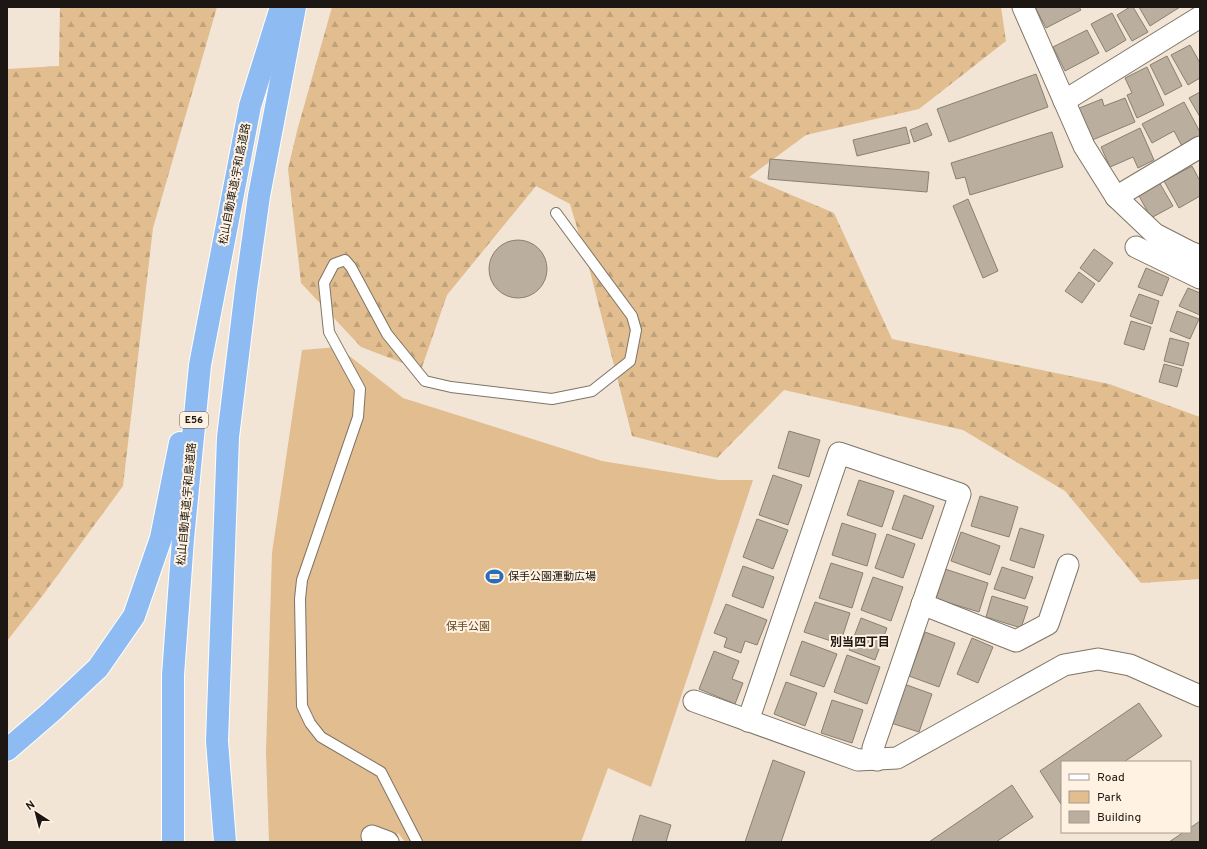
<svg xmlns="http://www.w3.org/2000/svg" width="1207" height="849" font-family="Overpass,'Noto Sans JP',sans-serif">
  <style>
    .forest { fill: url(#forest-firs) }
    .park { fill: #e1bd8f }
    .building { fill: #baae9e; stroke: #8b7f71 }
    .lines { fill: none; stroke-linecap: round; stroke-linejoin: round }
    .lane-casing { stroke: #7f7465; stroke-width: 12 }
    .street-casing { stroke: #7f7465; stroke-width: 23 }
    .highway-casing { stroke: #fff; stroke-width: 24 }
    .lane { stroke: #fff; stroke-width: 10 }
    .street { stroke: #fff; stroke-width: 21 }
    .highway { stroke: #8fbbf3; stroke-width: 22 }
    .labels { text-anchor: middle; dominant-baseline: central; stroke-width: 4; stroke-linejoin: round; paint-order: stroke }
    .shield { fill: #fff2e2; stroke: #605950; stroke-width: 1 }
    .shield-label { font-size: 10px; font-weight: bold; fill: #1c1712 }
    .street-label { font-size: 11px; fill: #1c1712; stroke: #fff2e2 }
    .poi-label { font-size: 11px; fill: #1c1712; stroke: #fff2e2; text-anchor: start }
    .park-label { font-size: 11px; fill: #64471d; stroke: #fff2e2 }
    .neighbourhood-label { font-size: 12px; font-weight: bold; fill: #1c1712; stroke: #fff2e2 }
  </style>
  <defs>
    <pattern id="forest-firs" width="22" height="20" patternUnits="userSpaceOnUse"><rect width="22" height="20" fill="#e1bd8f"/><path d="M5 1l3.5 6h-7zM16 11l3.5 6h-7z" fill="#c0a27a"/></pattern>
  </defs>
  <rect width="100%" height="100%" fill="#f2e5d5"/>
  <g class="forest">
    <path d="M60,7H217L153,228L123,486L43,595L7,641V69L59,66Z"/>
    <path d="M332,7H1001L1006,41L919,109L806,135L749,177L834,213L892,339L1109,384L1200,417V579L1141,583L1065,491L963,430L784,390L717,458L632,436L591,275L570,204L536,186L447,295L421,370L361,347L301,283L288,169L297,131Z"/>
  </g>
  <path class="park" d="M338,347L403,398L602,461L719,480H753L651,787L608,768L581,842H405L398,833L392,842H269L266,752L272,553L302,350Z"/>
  <g class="building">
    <path d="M1035,7H1079L1081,10L1046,28Z"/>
    <path d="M1130,7H1133L1148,32L1132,41L1117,15Z"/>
    <path d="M1139,7H1180L1150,26Z"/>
    <path d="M1112,13L1126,40L1106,52L1091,24Z"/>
    <path d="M1087,30L1099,53L1065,71L1053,47Z"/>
    <path d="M1190,45L1200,63V78L1188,85L1171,55Z"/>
    <path d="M1167,56L1182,86L1165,95L1150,65Z"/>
    <path d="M1147,67L1164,105L1137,118L1127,95L1132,93L1125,78Z"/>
    <path d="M1036,74L1048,107L949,142L937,109Z"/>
    <path d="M1200,92V117L1189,98Z"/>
    <path d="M1125,98L1135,122L1090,141L1077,109L1102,99L1104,106Z"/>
    <path d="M1184,102L1200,132V139L1183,148L1174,131L1152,143L1142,124Z"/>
    <path d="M927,123L932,135L914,142L910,130Z"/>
    <path d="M906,127L910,143L857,156L853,140Z"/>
    <path d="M1140,128L1154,160L1138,168L1133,157L1110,167L1101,147Z"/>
    <path d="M1052,132L1063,167L970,195L965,177L956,179L951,163Z"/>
    <path d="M770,159L929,172L927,192L768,179Z"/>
    <path d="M1192,166L1200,181V196L1179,208L1164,181Z"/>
    <path d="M1159,182L1173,206L1151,218L1138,194Z"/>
    <path d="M968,199L998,271L983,278L953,206Z"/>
    <circle cx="518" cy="269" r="29"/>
    <path d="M1094,249L1113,263L1099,282L1080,268Z"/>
    <path d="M1146,268L1169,278L1162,296L1138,287Z"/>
    <path d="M1079,272L1095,284L1082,303L1065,291Z"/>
    <path d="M1188,288L1200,293V315L1179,306Z"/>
    <path d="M1139,294L1159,301L1152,324L1130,316Z"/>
    <path d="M1177,311L1199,319L1190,339L1170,331Z"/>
    <path d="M1131,321L1151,327L1144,350L1124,344Z"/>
    <path d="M1170,338L1189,343L1183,366L1164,361Z"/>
    <path d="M1164,364L1182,369L1177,387L1159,382Z"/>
    <path d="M789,431L820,440L809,477L778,468Z"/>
    <path d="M773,475L802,485L788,525L759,515Z"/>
    <path d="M859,480L894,491L882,527L847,515Z"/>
    <path d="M904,495L934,506L922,539L892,529Z"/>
    <path d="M980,496L1018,507L1009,537L971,526Z"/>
    <path d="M757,519L788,530L773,569L743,557Z"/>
    <path d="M842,523L876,534L867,566L832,555Z"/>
    <path d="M1020,528L1044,535L1034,568L1010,560Z"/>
    <path d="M961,532L1000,546L990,575L951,561Z"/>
    <path d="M887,534L915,544L903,578L875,568Z"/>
    <path d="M831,563L863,573L852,608L819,598Z"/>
    <path d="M743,566L774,577L763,608L732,596Z"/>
    <path d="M1002,567L1033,577L1025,599L994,589Z"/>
    <path d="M945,569L988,583L979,612L936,599Z"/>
    <path d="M873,577L903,587L891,621L861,610Z"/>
    <path d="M992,596L1028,607L1021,628L986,617Z"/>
    <path d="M815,602L850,613L840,644L804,632Z"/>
    <path d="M726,604L767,620L757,645L745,641L741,653L724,647L727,638L714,633Z"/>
    <path d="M861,618L887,628L875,660L849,650Z"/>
    <path d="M925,632L955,643L939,687L909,676Z"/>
    <path d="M972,638L993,647L978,683L957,674Z"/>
    <path d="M802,641L837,654L824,687L790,675Z"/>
    <path d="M714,651L739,661L732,679L743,683L735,704L699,689Z"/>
    <path d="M847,655L880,667L867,704L834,692Z"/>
    <path d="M786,682L817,693L805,726L774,714Z"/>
    <path d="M904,684L932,694L919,732L891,723Z"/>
    <path d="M832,700L863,710L852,743L821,733Z"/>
    <path d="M1139,703L1162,736L1124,762H1062L1061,804L1040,771Z"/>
    <path d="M773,760L805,772L781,842H745Z"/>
    <path d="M1012,785L1033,817L996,842H929Z"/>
    <path d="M640,815L671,825L666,842H632Z"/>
    <path d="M1200,821V842H1169L1184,832H1190V828Z"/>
  </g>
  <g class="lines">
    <defs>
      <path id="lane" d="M417,842L381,772L321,737L310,723L302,706L300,599L302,580L358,417L360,389L329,332L324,283L334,264L345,260L351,267L387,334L425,381L451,387L552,399L592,391L630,361L636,330L632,316L556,213"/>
      <g id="street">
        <path d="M1023,7L1084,146L1116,197L1155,234L1190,252L1200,256"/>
        <path d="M1064,101L1200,17"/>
        <path d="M1116,197L1200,147"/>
        <path d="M1136,247L1200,278"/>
        <path d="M922,604L1016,641L1048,624L1068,565"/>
        <path d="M694,701L858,760L897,758L1064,665L1098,659L1130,665L1200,696"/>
        <path d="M748,721L839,453L960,494L873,748L877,760"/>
        <path d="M372,836L388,842"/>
      </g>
      <g id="highway">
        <path d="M7,750L51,712L98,668L134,616L161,538L180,443"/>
        <path d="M173,842V675L183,539L200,365L250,106L281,7"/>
        <path d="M225,842L217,741L228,437L246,289L259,196L295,7"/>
      </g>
    </defs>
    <use href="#lane" class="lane-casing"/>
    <use href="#street" class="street-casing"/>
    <use href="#highway" class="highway-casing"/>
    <use href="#lane" class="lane"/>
    <use href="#street" class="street"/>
    <use href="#highway" class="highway"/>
  </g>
  <defs>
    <symbol id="stadium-bare" viewBox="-9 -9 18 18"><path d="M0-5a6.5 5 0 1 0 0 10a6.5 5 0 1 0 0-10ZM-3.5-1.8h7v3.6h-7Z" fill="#276dbd" stroke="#fff2e2" stroke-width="2.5" paint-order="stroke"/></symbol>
  </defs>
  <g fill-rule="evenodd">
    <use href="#stadium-bare" x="482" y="564" width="25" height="25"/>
  </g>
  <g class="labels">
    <rect class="shield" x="180" y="412" width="28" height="16" rx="3"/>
    <g class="shield-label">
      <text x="194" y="420">E56</text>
    </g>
    <g class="street-label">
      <text transform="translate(235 184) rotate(-79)">松山自動車道;宇和島道路</text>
      <text transform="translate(187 504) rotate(-85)">松山自動車道;宇和島道路</text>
    </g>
    <g class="poi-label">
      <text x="508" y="577">保手公園運動広場</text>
    </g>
    <g class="park-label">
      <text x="468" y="627">保手公園</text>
    </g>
    <g class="neighbourhood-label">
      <text x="860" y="643">別当四丁目</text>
    </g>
  </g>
  <rect width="1207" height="849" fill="none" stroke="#1c1712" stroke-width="16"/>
  <rect x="1061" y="761" width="130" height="72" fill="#fff2e2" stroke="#a49a8f"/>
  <rect x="1069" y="774" width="20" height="6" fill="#ffffff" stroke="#a49a8f"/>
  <text x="1097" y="781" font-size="12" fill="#1c1712">Road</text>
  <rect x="1069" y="791" width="20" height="12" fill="#e1bd8f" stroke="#a49a8f"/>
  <text x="1097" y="801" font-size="12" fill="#1c1712">Park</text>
  <rect x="1069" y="811" width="20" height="12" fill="#baae9e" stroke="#a49a8f"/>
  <text x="1097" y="821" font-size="12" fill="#1c1712">Building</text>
  <g transform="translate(36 813) rotate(324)" stroke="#fff2e2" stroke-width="3" paint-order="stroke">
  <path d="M0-3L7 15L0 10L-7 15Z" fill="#1c1712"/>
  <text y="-6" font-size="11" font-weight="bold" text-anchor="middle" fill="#1c1712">N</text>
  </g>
</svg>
